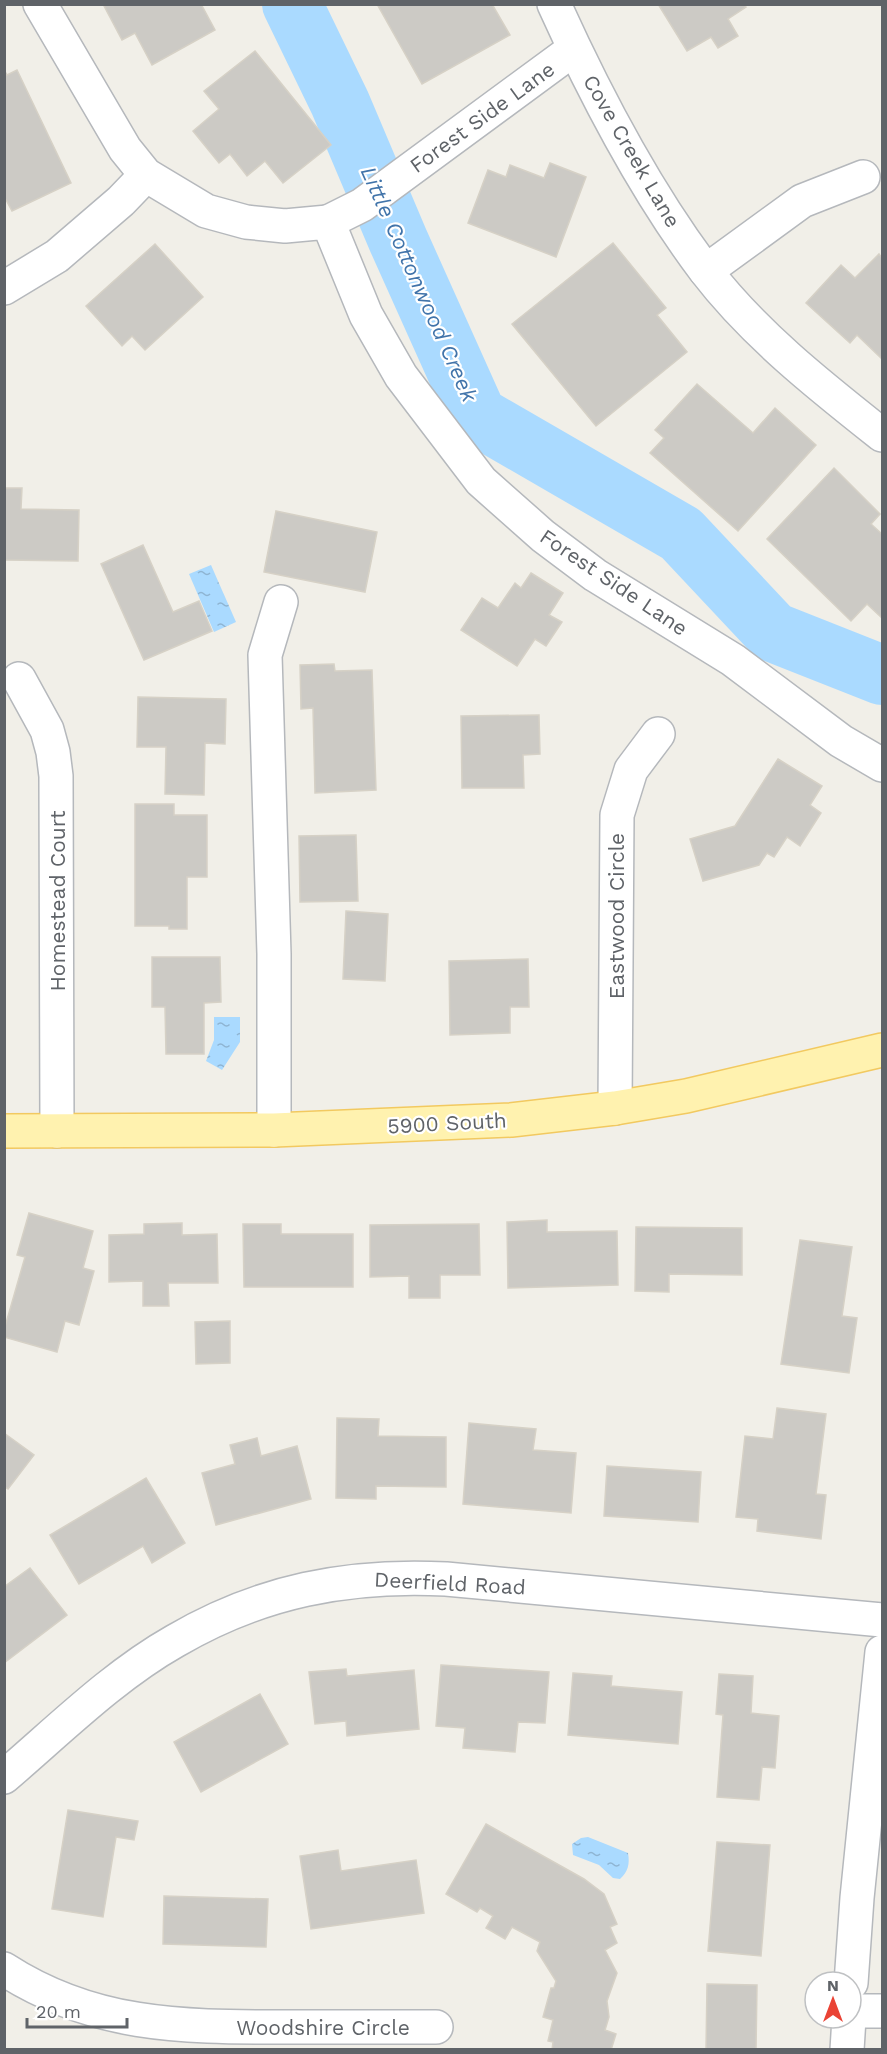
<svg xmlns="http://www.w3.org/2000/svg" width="887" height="2054" font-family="'Work Sans',sans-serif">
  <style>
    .water { fill: url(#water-ripples) }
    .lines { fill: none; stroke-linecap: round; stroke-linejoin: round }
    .river { stroke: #aadaff; stroke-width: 60 }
    .building { fill: #cccac5; stroke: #d6d1c6; stroke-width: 1.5 }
    .minor-casing { stroke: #b5b8bc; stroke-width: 36 }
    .major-casing { stroke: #f2c960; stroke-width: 36 }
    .minor { stroke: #fff; stroke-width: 33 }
    .major { stroke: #fff2af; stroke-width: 33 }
    .labels { text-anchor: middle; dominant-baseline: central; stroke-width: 4.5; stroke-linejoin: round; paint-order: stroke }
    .street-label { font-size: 21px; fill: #5f6368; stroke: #fff }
    .water-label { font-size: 22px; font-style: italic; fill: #4174aa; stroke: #fff }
  </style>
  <defs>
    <pattern id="water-ripples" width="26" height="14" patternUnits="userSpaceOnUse" patternTransform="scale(1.5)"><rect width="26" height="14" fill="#aadaff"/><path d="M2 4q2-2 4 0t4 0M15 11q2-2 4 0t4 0" fill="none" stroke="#8eb4d2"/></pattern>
  </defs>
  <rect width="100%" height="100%" fill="#f1efe8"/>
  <g class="water">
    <path d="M211,565L236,622L214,632L189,574Z"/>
    <path d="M214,1017H240V1042L222,1070L206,1061L214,1040Z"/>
    <path d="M588,1837L628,1853C630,1864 628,1872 620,1879L613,1878L599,1865L573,1855L572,1844L581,1838Z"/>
  </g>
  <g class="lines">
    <path class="river" d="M292,4L340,103L398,240L477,416L681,534L773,632L882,675"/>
  </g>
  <g class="building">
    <path d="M103,4H201L215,30L152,65L135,33L122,40Z"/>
    <path d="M377,4H492L510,35L422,84Z"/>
    <path d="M658,4H744L746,7L728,19L738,36L718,48L711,37L687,51Z"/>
    <path d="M255,51L331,145L283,183L265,161L247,176L230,154L219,163L193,131L219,109L204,91Z"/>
    <path d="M4,70L7,75L17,70L71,183L12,211L4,196Z"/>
    <path d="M550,163L586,177L556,257L468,223L488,170L506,177L510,165L544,178Z"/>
    <path d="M613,243L666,308L657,315L687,352L596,426L512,324Z"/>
    <path d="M155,244L203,297L145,350L132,336L122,346L86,306Z"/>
    <path d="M879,254L882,258V359L857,335L850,343L806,303L841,265L855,278Z"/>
    <path d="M697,384L753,433L775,408L816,445L738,531L650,453L664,438L655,430Z"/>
    <path d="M834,468L880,514L871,524L882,534V618L867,604L851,621L767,539Z"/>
    <path d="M4,488H22L21,509L79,510L78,561L4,560Z"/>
    <path d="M276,511L377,532L365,592L264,572Z"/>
    <path d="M143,545L173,612L199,601L212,631L144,660L101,564Z"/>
    <path d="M531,573L563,593L549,615L562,622L546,646L535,639L517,666L461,630L482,598L498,608L515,583L521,588Z"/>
    <path d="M334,664L335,671L372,670L376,790L315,793L313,708L301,709L300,665Z"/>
    <path d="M138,697L226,699L225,744L205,743L204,795L165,794L166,747H137Z"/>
    <path d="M539,715L540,754L523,755L524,788H462L461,716Z"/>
    <path d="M778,759L822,786L810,805L821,813L800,846L787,837L774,857L767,853L759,865L703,881L690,839L735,826Z"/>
    <path d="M135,804H174V815H207V877H187V929H169V926H135Z"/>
    <path d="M356,835L358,901L300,902L299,836Z"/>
    <path d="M346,911L388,914L385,981L343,979Z"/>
    <path d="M152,957H220L221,1002L204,1003V1054H166L165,1007H152Z"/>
    <path d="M528,959L529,1007H510V1033L450,1035L449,961Z"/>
    <path d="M29,1213L93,1231L83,1268L94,1271L79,1325L65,1321L57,1352L4,1337V1330L25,1257L17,1255Z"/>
    <path d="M547,1220V1232L617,1231L618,1285L508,1288L507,1222Z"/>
    <path d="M182,1223V1235L217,1234L218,1283H168L169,1306H143V1281L109,1282V1235L144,1234V1224Z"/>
    <path d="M243,1224H281V1234H353V1287H244Z"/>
    <path d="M479,1224L480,1275H440V1298H409V1276L370,1277V1225Z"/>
    <path d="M636,1227L742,1228V1275L669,1274V1292L635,1291Z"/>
    <path d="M800,1240L852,1247L842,1316L857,1318L849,1373L781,1364Z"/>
    <path d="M230,1321V1363L196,1364L195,1322Z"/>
    <path d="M777,1408L826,1414L816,1494L826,1495L821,1539L757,1531L758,1519L736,1517L745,1436L773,1439Z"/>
    <path d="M337,1418L379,1419L378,1436L446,1437V1487L376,1486V1499L336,1498Z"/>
    <path d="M469,1423L536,1429L533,1450L576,1453L571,1513L463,1504Z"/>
    <path d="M4,1433L34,1455L8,1489L4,1486Z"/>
    <path d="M257,1438L261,1456L297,1446L311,1499L216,1525L202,1473L235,1464L230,1445Z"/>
    <path d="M607,1466L701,1472L698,1522L604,1516Z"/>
    <path d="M146,1478L185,1543L152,1563L143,1546L79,1584L50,1535Z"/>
    <path d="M30,1568L67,1615L4,1663V1587Z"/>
    <path d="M441,1665L549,1672L545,1723L518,1722L515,1752L463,1748L465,1728L436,1726Z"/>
    <path d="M346,1669L347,1676L414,1670L419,1729L347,1736L346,1721L315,1724L309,1672Z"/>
    <path d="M573,1673L612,1676L611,1686L682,1692L678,1744L568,1735Z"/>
    <path d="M719,1674L753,1676L751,1713L779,1716L775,1768L762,1767L759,1800L717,1797L723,1715L716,1714Z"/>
    <path d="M260,1694L288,1744L201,1792L174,1742Z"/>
    <path d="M68,1810L138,1821L134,1840L116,1837L103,1917L52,1909Z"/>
    <path d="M486,1824L584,1879L604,1894L617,1924L610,1927L617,1943L605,1950L617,1973L607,2001L609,2017L605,2030L616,2034L611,2050H552L553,2042L548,2041L553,2020L543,2017L551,1988H554L556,1981L537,1951L540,1942L512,1927L505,1939L486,1928L493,1916L480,1908L477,1912L446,1894Z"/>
    <path d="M717,1842L770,1845L761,1956L708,1951Z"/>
    <path d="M338,1850L341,1871L416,1860L424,1913L311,1929L300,1856Z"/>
    <path d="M164,1896L268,1899L266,1947L163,1944Z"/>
    <path d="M707,1984L757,1985L756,2050H706Z"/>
  </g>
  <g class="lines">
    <defs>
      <g id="minor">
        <path d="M40,4L125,149L146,175L206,211L246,222L285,226L328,222L366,315L401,376L481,481L543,536L595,575L733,660L841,741L882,765"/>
        <path d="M554,4C596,97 644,189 705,270C754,334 820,386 882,435"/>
        <path d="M328,222L362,205L574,49"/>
        <path d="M706,271L802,201L863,177"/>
        <path d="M4,288L57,256L121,201L146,175"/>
        <path d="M19,679L47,730L53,752L56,776L57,1131"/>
        <path d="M615,1108L617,815L631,770L658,734"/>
        <path d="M274,1130V954L265,655L281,602"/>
        <path d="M4,1777C58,1731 113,1676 175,1641C260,1591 348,1574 446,1579L882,1620"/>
        <path d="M4,1969C92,2026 180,2027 281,2027C332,2027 384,2027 436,2027"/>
        <path d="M851,1983L857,1898L882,1652"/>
        <path d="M851,2011H882"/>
        <path d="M847,2050L849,2018"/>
      </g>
      <path id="major" d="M4,1131L274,1130L511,1120L615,1108L686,1096L882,1050"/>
    </defs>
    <use href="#minor" class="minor-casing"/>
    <use href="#major" class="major-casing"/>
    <use href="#minor" class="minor"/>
    <use href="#major" class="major"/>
  </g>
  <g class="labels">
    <g class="street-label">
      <text transform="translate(482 117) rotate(-36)">Forest Side Lane</text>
      <text transform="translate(632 151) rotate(60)">Cove Creek Lane</text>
      <text transform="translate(614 582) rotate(34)">Forest Side Lane</text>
      <text transform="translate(57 901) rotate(-90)">Homestead Court</text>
      <text transform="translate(616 916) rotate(-90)">Eastwood Circle</text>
      <text transform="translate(447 1123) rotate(-3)">5900 South</text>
      <text transform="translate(450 1583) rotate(3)">Deerfield Road</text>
      <text x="323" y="2027">Woodshire Circle</text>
    </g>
    <g class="water-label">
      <text transform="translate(419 284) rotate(66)">Little Cottonwood Creek</text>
    </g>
  </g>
  <rect width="887" height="2054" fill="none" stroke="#5f6368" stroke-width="12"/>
  <g transform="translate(833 2000)"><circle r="28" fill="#ffffff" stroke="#bfc1c3" stroke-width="1.5"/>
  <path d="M0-4.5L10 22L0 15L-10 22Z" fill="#ea4335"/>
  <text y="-9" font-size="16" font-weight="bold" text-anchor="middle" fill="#5f6368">N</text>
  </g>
  <path d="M27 2018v9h100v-9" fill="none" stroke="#5f6368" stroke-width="3"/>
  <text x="36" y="2018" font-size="18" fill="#5f6368" stroke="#ffffff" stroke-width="4.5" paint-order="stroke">20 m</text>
</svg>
